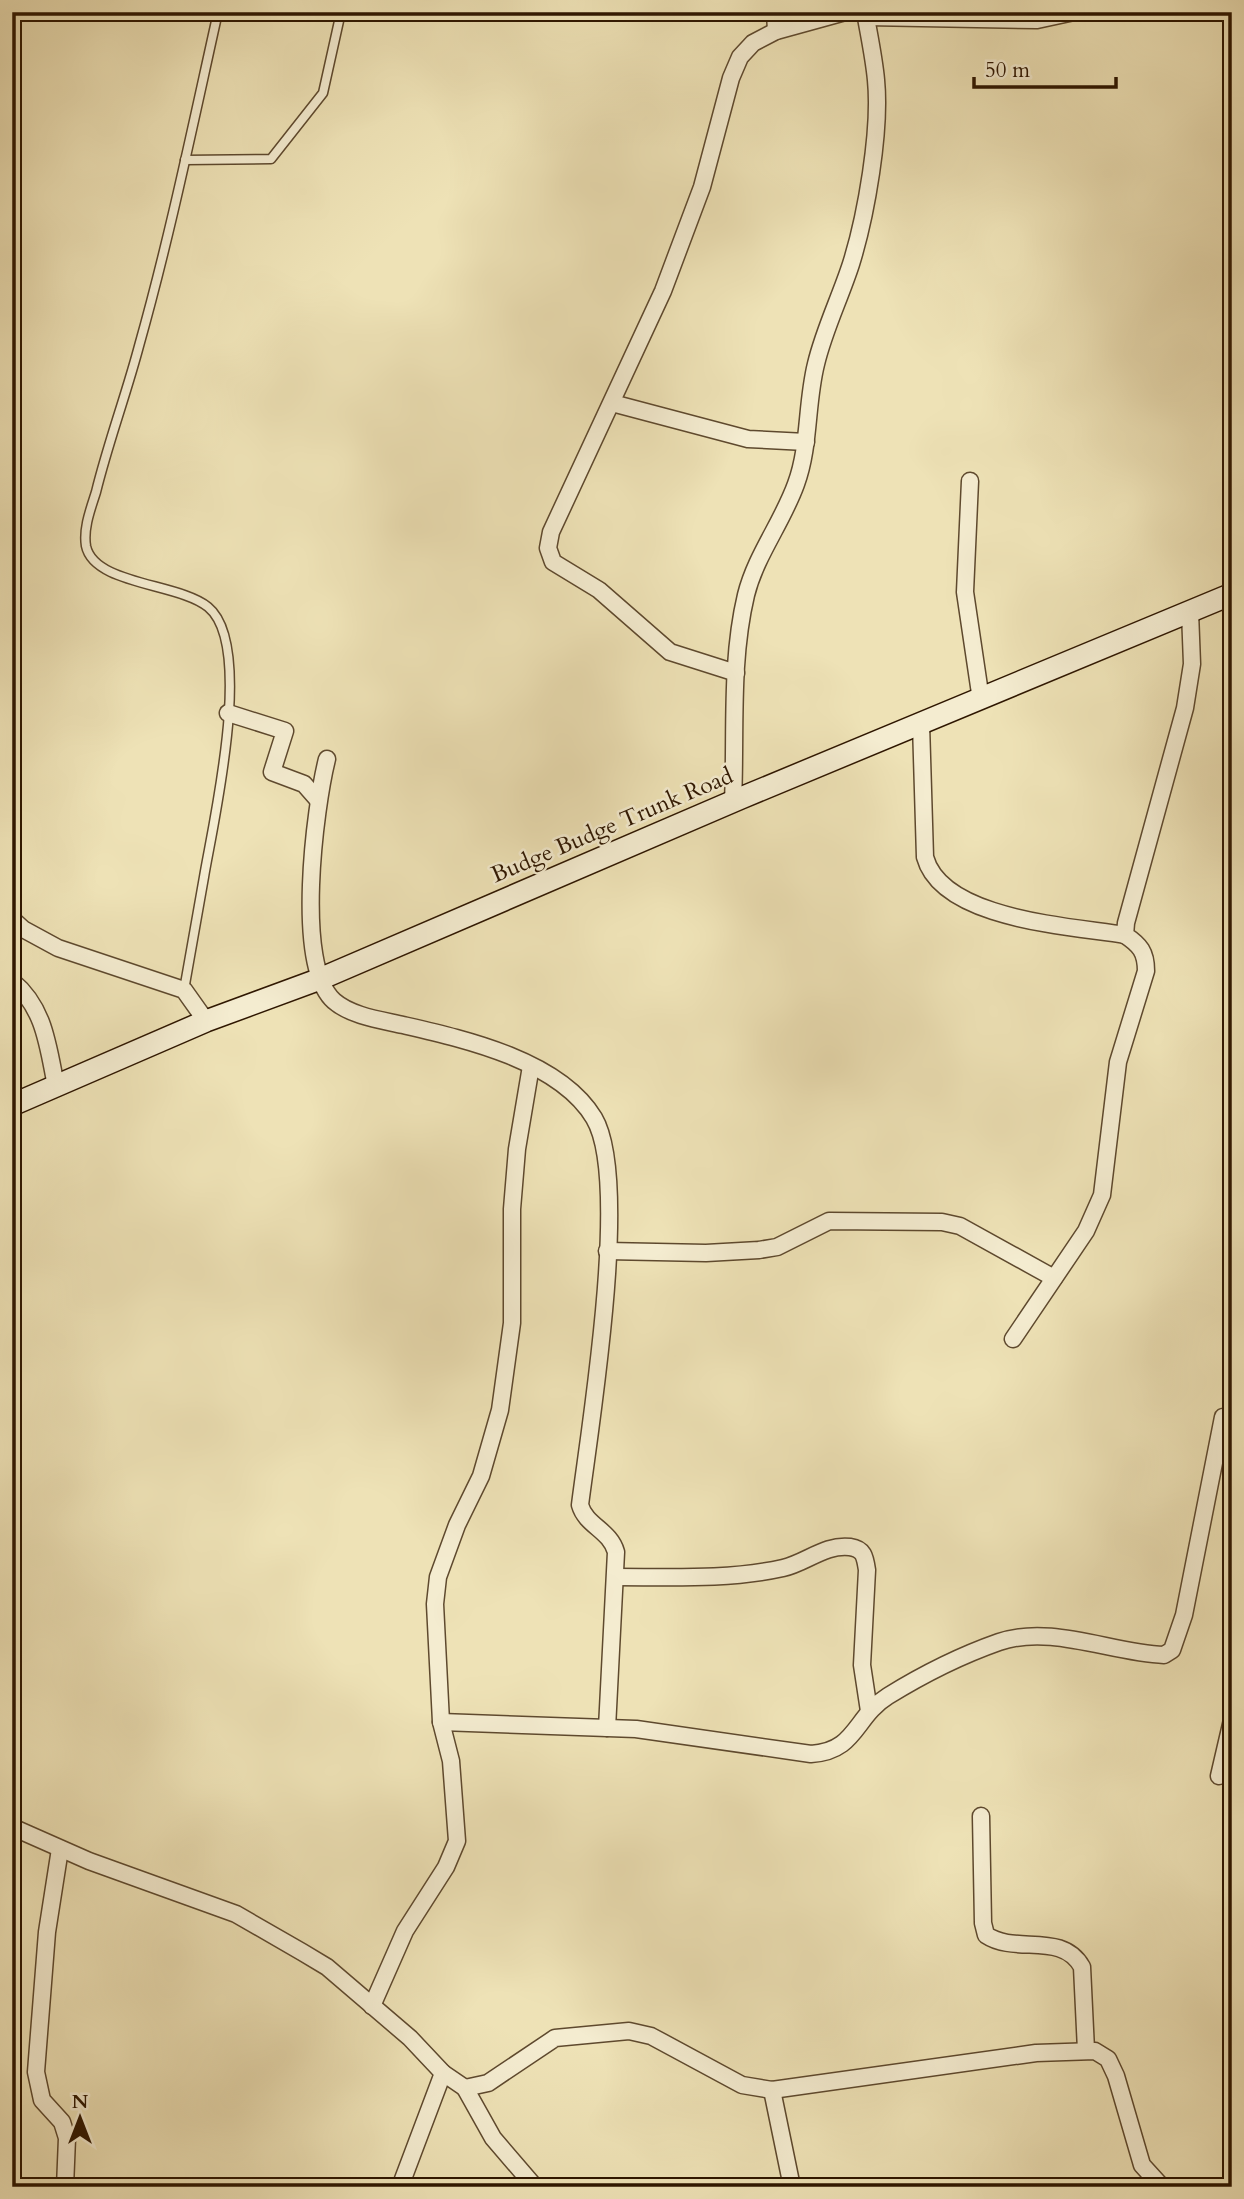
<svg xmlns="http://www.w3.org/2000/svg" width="1244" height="2199" font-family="Cardo,serif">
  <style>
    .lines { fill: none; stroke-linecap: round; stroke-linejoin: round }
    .service-casing { stroke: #5e492e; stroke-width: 11 }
    .minor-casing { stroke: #5e492e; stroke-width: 19 }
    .secondary-casing { stroke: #2e1600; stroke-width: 24 }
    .service { stroke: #f4ecd0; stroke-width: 8 }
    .minor { stroke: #f4ecd0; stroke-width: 16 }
    .secondary { stroke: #f4ecd0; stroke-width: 21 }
    .labels { text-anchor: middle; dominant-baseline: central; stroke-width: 5; stroke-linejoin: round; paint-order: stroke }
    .street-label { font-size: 23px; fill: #2e1600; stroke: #f4ecd0 }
  </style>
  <rect width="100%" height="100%" fill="#eee2b6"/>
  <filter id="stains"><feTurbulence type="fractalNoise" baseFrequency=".00286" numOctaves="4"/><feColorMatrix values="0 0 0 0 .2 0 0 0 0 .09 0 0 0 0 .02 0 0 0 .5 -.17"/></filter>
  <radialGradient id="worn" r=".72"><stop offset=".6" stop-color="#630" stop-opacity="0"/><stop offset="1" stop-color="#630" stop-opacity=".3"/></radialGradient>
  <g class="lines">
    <defs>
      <g id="service">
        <path d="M185,160L271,159L323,93L341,12"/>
        <path d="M184,990C191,952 197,915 204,877C213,823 255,645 208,607C179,583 94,585 86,546C83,528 91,508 96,492C108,443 126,395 139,346C170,236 193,124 218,12"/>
      </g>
      <g id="minor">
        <path d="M775,12L776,31"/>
        <path d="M866,17L1037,20L1074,12"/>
        <path d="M612,403L748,439L806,442"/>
        <path d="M970,481L965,592L981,700"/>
        <path d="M736,673L670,652L599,590L553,562L548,548L551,532L663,291L702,187L731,78L740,57L753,43L776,31L845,12"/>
        <path d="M228,713L285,731L272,772L304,784L318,800"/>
        <path d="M921,724L925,857C942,920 1071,926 1125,935"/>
        <path d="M327,759C315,807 294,966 334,1001C351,1016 381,1020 403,1025C464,1039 559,1060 594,1118C631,1180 590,1425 580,1505C586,1526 610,1530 616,1552L607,1728"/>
        <path d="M733,802C736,734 730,662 746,595C756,555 782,523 796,484C810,446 806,404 816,364C824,330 840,298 851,264C866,216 881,131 876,80C874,58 869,35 865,12"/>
        <path d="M12,919L23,929L58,948L184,990L206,1021"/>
        <path d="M12,981C45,1008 48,1047 56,1086"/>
        <path d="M607,1251L706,1253L759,1250L777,1247L829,1221L942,1222L960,1226L1054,1278"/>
        <path d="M1013,1339L1086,1231L1102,1195L1118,1062L1146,971C1146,952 1140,945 1125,935L1126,923L1185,708L1192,664L1190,612"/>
        <path d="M616,1577C672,1577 729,1580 783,1568C806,1563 825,1544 850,1547C864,1549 865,1557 867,1570L862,1665L869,1711"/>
        <path d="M441,1722L636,1729L811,1754C857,1751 854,1717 888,1696C922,1675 962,1655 999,1642C1051,1624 1111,1653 1164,1655L1172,1650L1184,1615L1223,1417"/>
        <path d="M1219,1776L1232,1720"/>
        <path d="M981,1816L983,1923L986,1935C1016,1955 1062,1931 1082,1967L1086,2050"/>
        <path d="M12,1827L89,1861L236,1914L302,1952L327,1967L410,2038L443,2073L465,2088L488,2083L555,2038L629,2031L651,2036L742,2085L772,2090L1036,2053L1095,2051L1108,2059L1116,2076L1142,2165L1162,2187"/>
        <path d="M60,1849L47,1932L36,2072L42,2100L62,2122L67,2138L65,2187"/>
        <path d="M372,2006L405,1931L446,1867L457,1841L451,1761L441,1722L435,1604L438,1577L457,1525L481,1476L500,1410L512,1323V1209L517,1149L531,1066"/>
        <path d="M465,2088L493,2138L535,2187"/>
        <path d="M772,2090L792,2187"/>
        <path d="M400,2187L443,2073"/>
      </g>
      <path id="secondary" d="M12,1105L206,1021L320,979L741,798L1232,594"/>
    </defs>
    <use href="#service" class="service-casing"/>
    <use href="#minor" class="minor-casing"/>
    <use href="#secondary" class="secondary-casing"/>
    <use href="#service" class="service"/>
    <use href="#minor" class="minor"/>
    <use href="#secondary" class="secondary"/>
  </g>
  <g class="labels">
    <g class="street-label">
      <text transform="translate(612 825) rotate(-23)">Budge Budge Trunk Road</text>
    </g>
  </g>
  <rect width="1244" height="2199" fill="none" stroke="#eee2b6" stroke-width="42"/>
  <rect x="14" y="14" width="1216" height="2171" fill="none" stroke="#2e1600" stroke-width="3.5"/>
  <rect x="21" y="21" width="1202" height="2157" fill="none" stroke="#2e1600" stroke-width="2"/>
  <g transform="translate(80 2118)" stroke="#f4ecd0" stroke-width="5" paint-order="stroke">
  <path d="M0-5L12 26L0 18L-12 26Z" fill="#2e1600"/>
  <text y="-10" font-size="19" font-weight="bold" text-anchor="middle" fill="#2e1600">N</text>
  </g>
  <path d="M974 77v10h142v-10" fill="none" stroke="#2e1600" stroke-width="3.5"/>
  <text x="985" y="77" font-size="21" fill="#2e1600" stroke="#f4ecd0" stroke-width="5" paint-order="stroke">50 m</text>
  <rect width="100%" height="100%" filter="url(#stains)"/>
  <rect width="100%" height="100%" fill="url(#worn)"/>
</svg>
